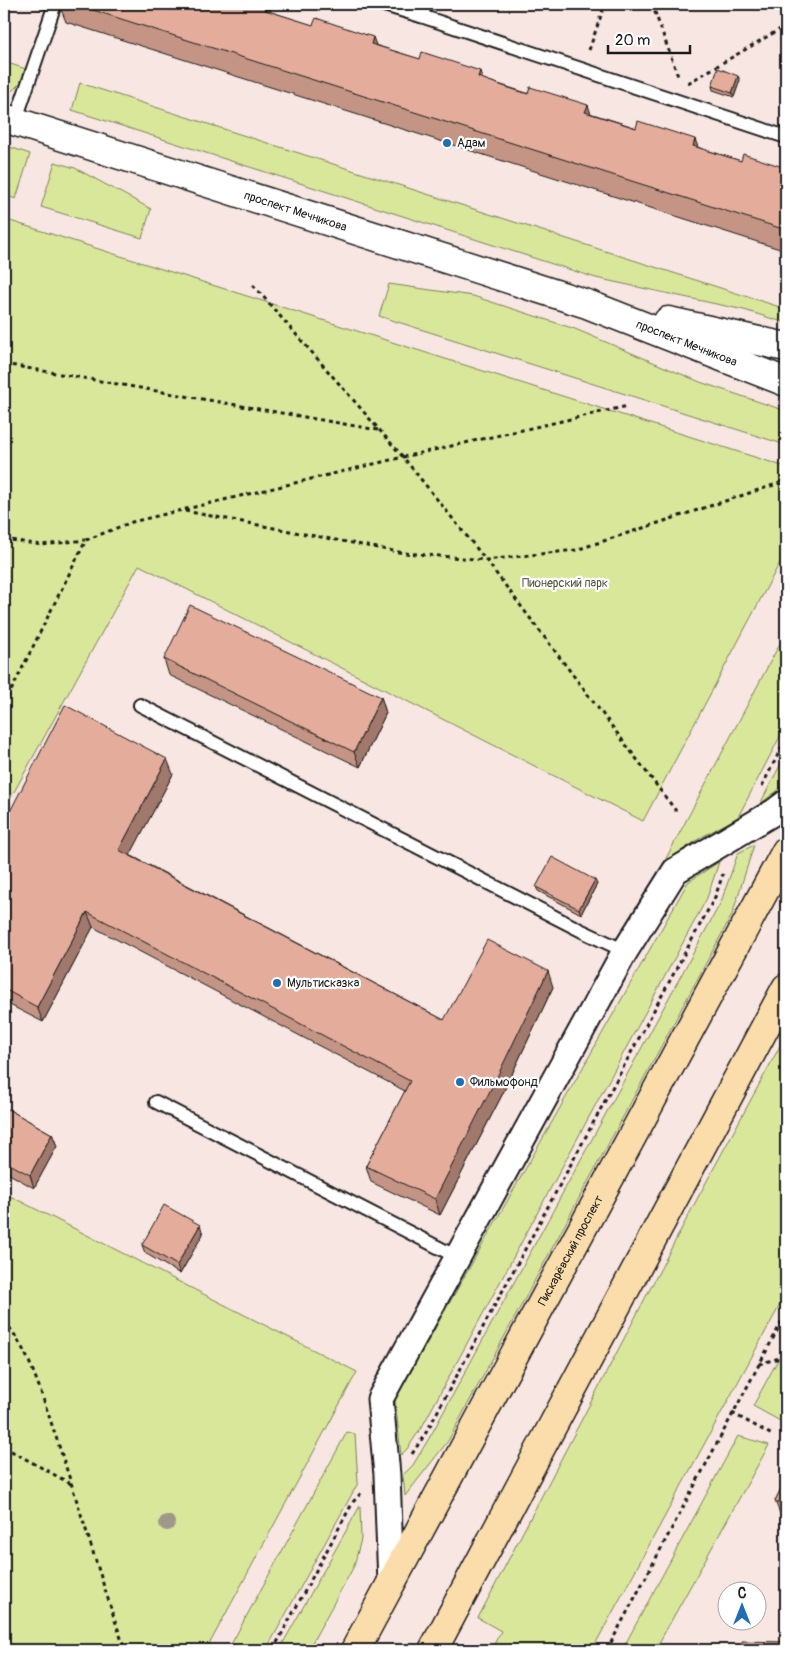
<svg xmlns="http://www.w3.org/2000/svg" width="790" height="1654" font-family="Pangolin,sans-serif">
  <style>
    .green { fill: #d9e79a; stroke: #7a825b }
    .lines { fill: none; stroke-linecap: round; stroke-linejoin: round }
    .lane-casing { stroke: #1c1c1c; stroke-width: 16 }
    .street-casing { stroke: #1c1c1c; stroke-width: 29 }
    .secondary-casing { stroke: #1c1c1c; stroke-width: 31 }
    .primary-casing { stroke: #1c1c1c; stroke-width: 31 }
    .path { stroke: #1c1c1c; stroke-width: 3; stroke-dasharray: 4 4; stroke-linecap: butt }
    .lane { stroke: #fff; stroke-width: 12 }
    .street { stroke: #fff; stroke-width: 25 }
    .secondary { stroke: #fff; stroke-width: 28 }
    .primary { stroke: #faddab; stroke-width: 28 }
    .tree { fill: #9e988a }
    .wall { fill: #c49585; stroke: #1c1c1c }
    .shaded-wall { fill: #a0796c; stroke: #1c1c1c }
    .building { fill: #e4ad9b; stroke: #1c1c1c }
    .poi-dot { fill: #1f6fb2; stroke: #fff; stroke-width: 2 }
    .labels { text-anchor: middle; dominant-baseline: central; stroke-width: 4.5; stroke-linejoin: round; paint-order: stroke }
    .poi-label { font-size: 12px; fill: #1c1c1c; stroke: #fff; text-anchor: start }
    .street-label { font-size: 12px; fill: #1c1c1c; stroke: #fff }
    .park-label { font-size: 12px; fill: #555942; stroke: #fff }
  </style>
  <rect width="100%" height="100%" fill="#f7e6e1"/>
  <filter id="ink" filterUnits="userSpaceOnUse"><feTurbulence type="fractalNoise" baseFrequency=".02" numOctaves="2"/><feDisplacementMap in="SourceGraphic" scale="10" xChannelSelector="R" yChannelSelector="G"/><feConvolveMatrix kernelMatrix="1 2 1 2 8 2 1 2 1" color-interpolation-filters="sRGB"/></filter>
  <g filter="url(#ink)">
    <g class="green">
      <path d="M4,62L26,69L22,81L12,91L4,88Z"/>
      <path d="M80,83L786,309V323L744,310L596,278L72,110Z"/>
      <path d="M4,145L30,154L16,199L4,195Z"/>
      <path d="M55,162L75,168L151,209L142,238L41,207Z"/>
      <path d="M4,219L786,467V551L643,821L139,565L4,810Z"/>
      <path d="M389,284L473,296L575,329L700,382L786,411V445L379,316Z"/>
      <path d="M786,632V725L738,817L700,838L671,858L661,868Z"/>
      <path d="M786,754V784L760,804Z"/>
      <path d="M754,845L732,915L448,1441L405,1496L403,1475L413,1465L431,1435L721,902L738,853Z"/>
      <path d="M719,862L707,898L423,1425L407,1449L401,1455L395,1399L688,882Z"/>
      <path d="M786,1035V1294L592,1650H491L501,1631L478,1618L696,1201Z"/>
      <path d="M4,1193L357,1372L206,1650H4Z"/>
      <path d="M786,1345V1414L782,1422L753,1406Z"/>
      <path d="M347,1432L355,1434L358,1483L266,1650H228Z"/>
      <path d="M738,1436L769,1445L655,1650H622Z"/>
      <path d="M360,1506L361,1539L354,1566L308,1650H279Z"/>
    </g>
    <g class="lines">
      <defs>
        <g id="lane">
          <path d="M381,4L421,16L426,4"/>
          <path d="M421,16L786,137"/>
          <path d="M15,122L55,4"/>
          <path d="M140,705L582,931L625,951"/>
          <path d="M156,1102L457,1257"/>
        </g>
        <path id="street" d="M391,1584L387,1475L380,1399L625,951L675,871L774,812L786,803"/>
        <g id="secondary">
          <path id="s1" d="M4,118L587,304L786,382"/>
          <path d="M668,321L786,347"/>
        </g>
        <g id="primary">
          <path id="s2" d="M355,1650L786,851"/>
          <path d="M433,1650L786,988"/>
        </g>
      </defs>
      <use href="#lane" class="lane-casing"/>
      <use href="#street" class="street-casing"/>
      <use href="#secondary" class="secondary-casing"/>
      <use href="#primary" class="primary-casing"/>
      <g class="path">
        <path d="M652,4L679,79"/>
        <path d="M589,50L605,4"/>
        <path d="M688,83L782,28L786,29"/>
        <path d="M253,285L403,457L486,560L676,811"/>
        <path d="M4,364L378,430"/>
        <path d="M185,511L404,553L486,560L576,550L786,481"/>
        <path d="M4,539L42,545L85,540"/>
        <path d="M4,705L86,540L132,522L403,457L628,406"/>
        <path d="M762,786L786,739"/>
        <path d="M4,1321C29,1349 41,1393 53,1428C78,1502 100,1577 125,1650"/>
        <path d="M759,1364L786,1356"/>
        <path d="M732,1413L774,1436"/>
        <path d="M4,1447L73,1485"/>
        <path d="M412,1454L427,1431L715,897L723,874"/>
        <path d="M273,1650L353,1502L362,1492"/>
        <path d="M607,1650L786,1314"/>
      </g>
      <use href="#lane" class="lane"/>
      <use href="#street" class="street"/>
      <use href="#secondary" class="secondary"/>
      <use href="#primary" class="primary"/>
    </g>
    <circle class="tree" cx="167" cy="1523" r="8"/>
    <g class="wall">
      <path d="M59,4H268L271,12L741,161L786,168V251L66,22Z"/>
      <path d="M740,80L734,97L713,90L712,86Z"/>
      <path d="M164,659L381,697L386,713L360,767L169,675Z"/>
      <path d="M173,774L130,855L444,1020L553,987L502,1095L440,1215L371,1182L366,1166L405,1091L93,927L43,1022L4,1002V823Z"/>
      <path d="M597,884L581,914L538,891L536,887Z"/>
      <path d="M4,1107L52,1134L57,1146L34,1188L4,1171Z"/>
      <path d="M203,1234L180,1274L145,1253L142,1245Z"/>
      <path d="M786,1478V1519L781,1516L775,1501Z"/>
    </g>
    <g class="shaded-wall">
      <path d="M268,4L277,27L265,10Z"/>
      <path d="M373,37L382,61L371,44Z"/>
      <path d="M480,71L488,95L478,77Z"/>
      <path d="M738,76L740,80L734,97L732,93Z"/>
      <path d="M588,105L596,129L585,112Z"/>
      <path d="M695,139L704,163L693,146Z"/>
      <path d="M381,697L386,713L360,767L354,752Z"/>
      <path d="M167,759L173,774L125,865L119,850Z"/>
      <path d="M595,880L597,884L581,914L579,909Z"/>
      <path d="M87,912L93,927L43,1022L37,1007Z"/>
      <path d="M548,971L553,987L502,1095L440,1215L435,1199Z"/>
      <path d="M52,1134L57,1146L34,1188L30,1175Z"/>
      <path d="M200,1225L203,1234L180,1274L177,1265Z"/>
    </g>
    <g class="building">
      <path d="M74,4H268L265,10L313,25L316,18L373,37L371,44L420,59L422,52L480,71L478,77L503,86L528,94L530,87L588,105L585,112L636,128L638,121L695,139L693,146L741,161L743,154L786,168V230Z"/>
      <path d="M718,68L738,76L732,93L712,86Z"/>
      <path d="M190,605L381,697L354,752L164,659Z"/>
      <path d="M65,705L167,759L119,850L444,1020L487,940L548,971L496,1079L435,1199L366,1166L410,1081L87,912L37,1007L4,989V823Z"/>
      <path d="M552,857L595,880L579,909L536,887Z"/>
      <path d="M4,1107L52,1134L30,1175L4,1161Z"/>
      <path d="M164,1205L200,1225L177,1265L142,1245Z"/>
      <path d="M786,1478V1507L775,1501Z"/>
      <path d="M742,1641L786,1642V1650H742Z"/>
    </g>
  </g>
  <g class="poi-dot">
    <circle cx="447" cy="143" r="5"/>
    <circle cx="277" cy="983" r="5"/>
    <circle cx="460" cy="1082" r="5"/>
  </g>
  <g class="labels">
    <g class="poi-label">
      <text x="457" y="143">Адам</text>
      <text x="287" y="983">Мультисказка</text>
      <text x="470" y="1082">Фильмофонд</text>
    </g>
    <g class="street-label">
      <text stroke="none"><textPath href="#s1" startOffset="306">проспект Мечникова</textPath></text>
      <text stroke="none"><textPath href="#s1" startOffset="719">проспект Мечникова</textPath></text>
      <text stroke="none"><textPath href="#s2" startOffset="454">Пискарёвский проспект</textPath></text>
    </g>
    <g class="park-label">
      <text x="565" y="583">Пионерский парк</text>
    </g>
  </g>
  <rect width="790" height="1654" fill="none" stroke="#fff" stroke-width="20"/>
  <rect x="10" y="10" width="770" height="1634" fill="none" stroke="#1c1c1c" stroke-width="2" filter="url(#ink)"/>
  <g transform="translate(742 1606)"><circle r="24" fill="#ffffff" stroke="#a4a4a4"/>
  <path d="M0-4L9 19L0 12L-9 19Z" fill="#1f6fb2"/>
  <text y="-8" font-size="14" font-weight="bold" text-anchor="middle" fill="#1c1c1c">С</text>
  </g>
  <path d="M608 45v8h82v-8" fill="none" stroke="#1c1c1c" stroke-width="2.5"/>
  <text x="615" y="45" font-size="15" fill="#1c1c1c" stroke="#ffffff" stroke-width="4" paint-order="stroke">20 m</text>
</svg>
